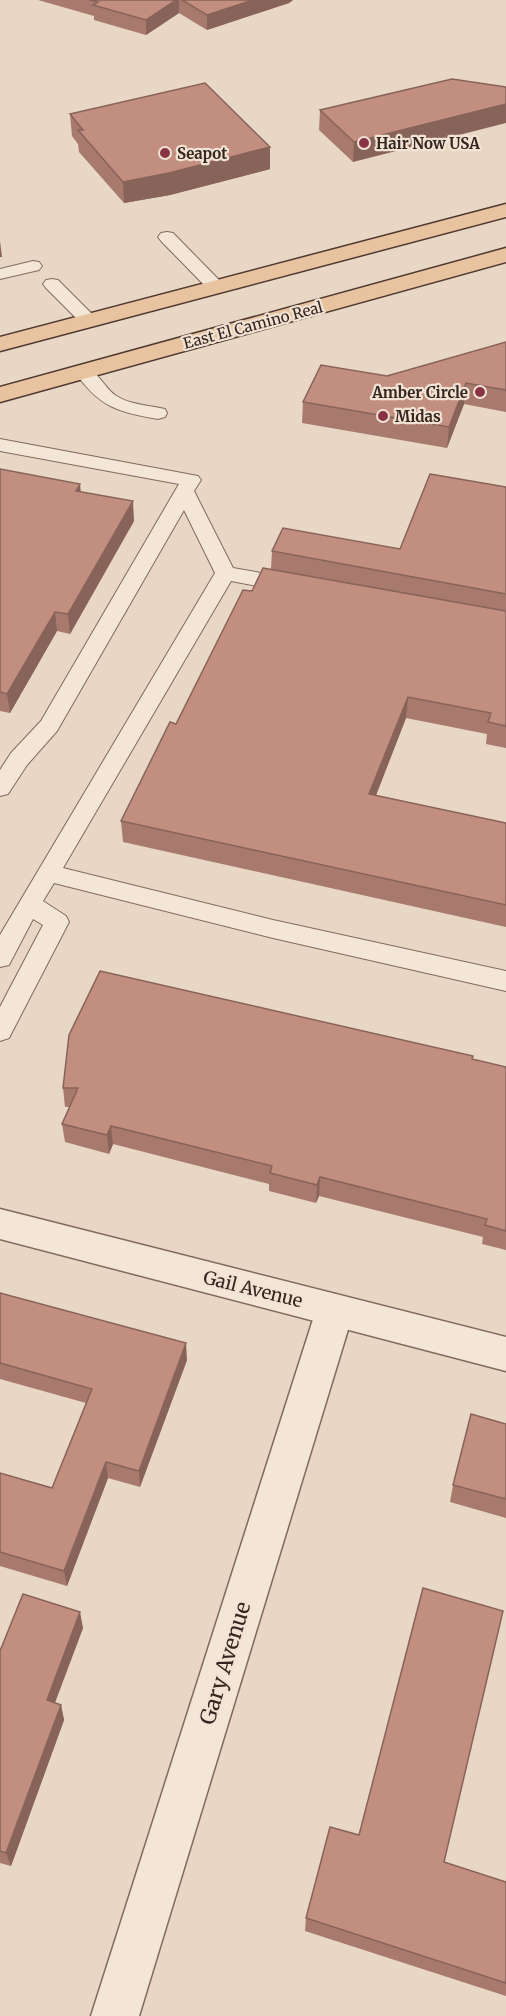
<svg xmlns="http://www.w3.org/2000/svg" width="506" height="2016" font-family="Merriweather,serif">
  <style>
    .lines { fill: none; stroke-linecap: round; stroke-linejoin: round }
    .service-casing { stroke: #81695d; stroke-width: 2 }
    .minor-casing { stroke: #81695d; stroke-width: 3 }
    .tertiary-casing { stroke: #81695d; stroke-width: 3 }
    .primary-casing { stroke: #4f3931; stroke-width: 3 }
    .service { fill: #f4e6d7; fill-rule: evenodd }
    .minor { fill: #f4e6d7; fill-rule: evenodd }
    .tertiary { fill: #f4e6d7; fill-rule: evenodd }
    .primary { fill: #e7c3a0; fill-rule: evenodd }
    .wall { fill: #a77a6d }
    .shaded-wall { fill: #886359 }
    .building { fill: #c28e7f; stroke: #886359; stroke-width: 1.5 }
    .poi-dot { fill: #893445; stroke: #f1e2d3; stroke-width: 2 }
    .labels { text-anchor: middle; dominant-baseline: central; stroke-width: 4.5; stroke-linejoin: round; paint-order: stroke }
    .far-poi-label { font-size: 15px; font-weight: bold; fill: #33251f; stroke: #f1e2d3; text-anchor: start }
    .far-street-label { font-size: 15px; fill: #33251f; stroke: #f1e2d3 }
    .street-label { font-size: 18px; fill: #33251f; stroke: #f1e2d3 }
    .near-street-label { font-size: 21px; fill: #33251f; stroke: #f1e2d3 }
  </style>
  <rect width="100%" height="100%" fill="#e8d7c4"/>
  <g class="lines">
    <defs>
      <g id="service">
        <path d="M167,232L173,233L222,283L225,287L222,291H210L161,241L158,237L161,233Z"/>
        <path d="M33,261L39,262L42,266L39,270L0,279V269Z"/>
        <path d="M52,279L58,280L95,317L98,321L95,325H83L46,288L43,284L46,280Z"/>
        <path d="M84,366C97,370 104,387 115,395C129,405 148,405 165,409L167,413L165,417L158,419C118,412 99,407 75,372L77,368Z"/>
        <path d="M0,439L198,476L201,480L194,491L233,568L290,578L297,580L300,585L297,590L290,592L231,581L63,868L273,920L506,971V991L273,938L54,883L43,901L66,916L69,922L9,1038L0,1041V1007L43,925L33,919L9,965L0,967V935L215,573L184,510L57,731L27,765L8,794L0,796V770L11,753L41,721L179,484L0,451Z"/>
      </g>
      <path id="minor" d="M335,1294L348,1299L354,1310L139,2016H91L316,1310L322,1299Z"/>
      <path id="tertiary" d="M0,1209L506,1337V1371L0,1239Z"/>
      <g id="primary">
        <path d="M506,204V217L0,351V337Z"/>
        <path d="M506,248V262L0,402V387Z"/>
      </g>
    </defs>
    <use href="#service" class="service-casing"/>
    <use href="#minor" class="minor-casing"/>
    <use href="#tertiary" class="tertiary-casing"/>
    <use href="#primary" class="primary-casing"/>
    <use href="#service" class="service"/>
    <use href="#minor" class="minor"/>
    <use href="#tertiary" class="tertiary"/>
    <use href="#primary" class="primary"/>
  </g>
  <g class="wall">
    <path d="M38,0H293L289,3L207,30L179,13L146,35L94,20V16Z"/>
    <path d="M452,79L353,162L319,130L320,110Z"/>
    <path d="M70,114L270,147V169L170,195L124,203L79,152L78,144L72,136Z"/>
    <path d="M506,342V412L464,404L447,448L302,423L303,402L387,376Z"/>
    <path d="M0,469L81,492L134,521L70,634L57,631L10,713L0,711Z"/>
    <path d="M506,487V748L486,744L487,734L406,718L376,795L506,823V927L123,842L121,821L252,591L271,569L272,551L400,549Z"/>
    <path d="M472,1059L506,1067V1250L482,1244L483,1237L319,1196L316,1203L269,1191V1184L113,1144L109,1154L65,1142L62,1124L70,1107H65L63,1088Z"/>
    <path d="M0,1293L187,1360L140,1487L108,1478L67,1586L0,1566V1473L52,1488L86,1403L0,1379Z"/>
    <path d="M506,1424V1518L450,1502L453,1485Z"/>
    <path d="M83,1628L55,1703L61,1705L64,1720L11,1866L0,1863V1651Z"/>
    <path d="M444,1862L506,1882V1996L305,1931L306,1918Z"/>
  </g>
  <g class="shaded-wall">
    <path d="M176,0H179V13L146,35V20Z"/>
    <path d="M253,0H293L289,3L207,30V15Z"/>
    <path d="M506,104V123L353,162L354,142Z"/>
    <path d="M270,147V169L170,195L124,203L123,182Z"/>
    <path d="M0,241L2,257H0Z"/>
    <path d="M466,383L464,404L447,448L449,427Z"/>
    <path d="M80,484L82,503L76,491Z"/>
    <path d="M133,501L134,521L70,634L68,614Z"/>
    <path d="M55,612L57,631L10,713L7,694Z"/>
    <path d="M408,697L406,718L368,816L369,794Z"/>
    <path d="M111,1126L113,1144L109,1154L107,1135Z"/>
    <path d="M320,1177L319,1196L316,1203L317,1185Z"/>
    <path d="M186,1343L187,1360L140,1487L139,1471Z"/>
    <path d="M106,1462L108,1478L67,1586L64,1571Z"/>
    <path d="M80,1612L83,1628L50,1715L47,1700Z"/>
    <path d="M61,1705L64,1720L11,1866L6,1853Z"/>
  </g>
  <g class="building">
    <path d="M89,0H176L146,20L93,5L98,2Z"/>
    <path d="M182,0H253L207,15Z"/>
    <path d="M452,79L506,87V104L354,142L320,110Z"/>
    <path d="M205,83L270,147L169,173L123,182L78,130H83L70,114Z"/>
    <path d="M506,342V390L466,383L449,427L303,402L321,365L387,376Z"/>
    <path d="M0,469L80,484L76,491L133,501L68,614L55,612L7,694L0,692Z"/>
    <path d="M430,474L506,487V594L272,551L283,528L400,549Z"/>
    <path d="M263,568L506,611V726L488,722L491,713L408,697L369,794L506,823V905L121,821L170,722L176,724L243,590L252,591Z"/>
    <path d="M100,971L473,1056L472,1059L506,1067V1231L485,1225L487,1219L320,1177L317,1185L270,1173L272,1166L111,1126L107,1135L62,1124L78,1088H63L69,1035Z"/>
    <path d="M0,1293L186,1343L139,1471L106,1462L64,1571L0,1552V1473L52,1488L92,1389L0,1363Z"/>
    <path d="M471,1414L506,1424V1499L453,1485Z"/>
    <path d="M423,1588L503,1611L444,1862L506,1882V1983L306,1918L330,1827L359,1835Z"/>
    <path d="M23,1594L80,1612L47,1700L61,1705L6,1853L0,1851V1651Z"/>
  </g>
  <g class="poi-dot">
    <circle cx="364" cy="143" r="6"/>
    <circle cx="165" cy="153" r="6"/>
    <circle cx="480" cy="392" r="6"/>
    <circle cx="383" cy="416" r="6"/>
  </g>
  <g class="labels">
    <g class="far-poi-label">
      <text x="376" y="143">Hair Now USA</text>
      <text x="177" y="153">Seapot</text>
      <text x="468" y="392" text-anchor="end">Amber Circle</text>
      <text x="395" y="416">Midas</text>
    </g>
    <g class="far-street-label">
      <text transform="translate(253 325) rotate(-15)">East El Camino Real</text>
    </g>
    <g class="street-label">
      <text transform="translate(253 1289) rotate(14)">Gail Avenue</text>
    </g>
    <g class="near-street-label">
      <text transform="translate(225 1663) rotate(-73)">Gary Avenue</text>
    </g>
  </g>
</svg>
